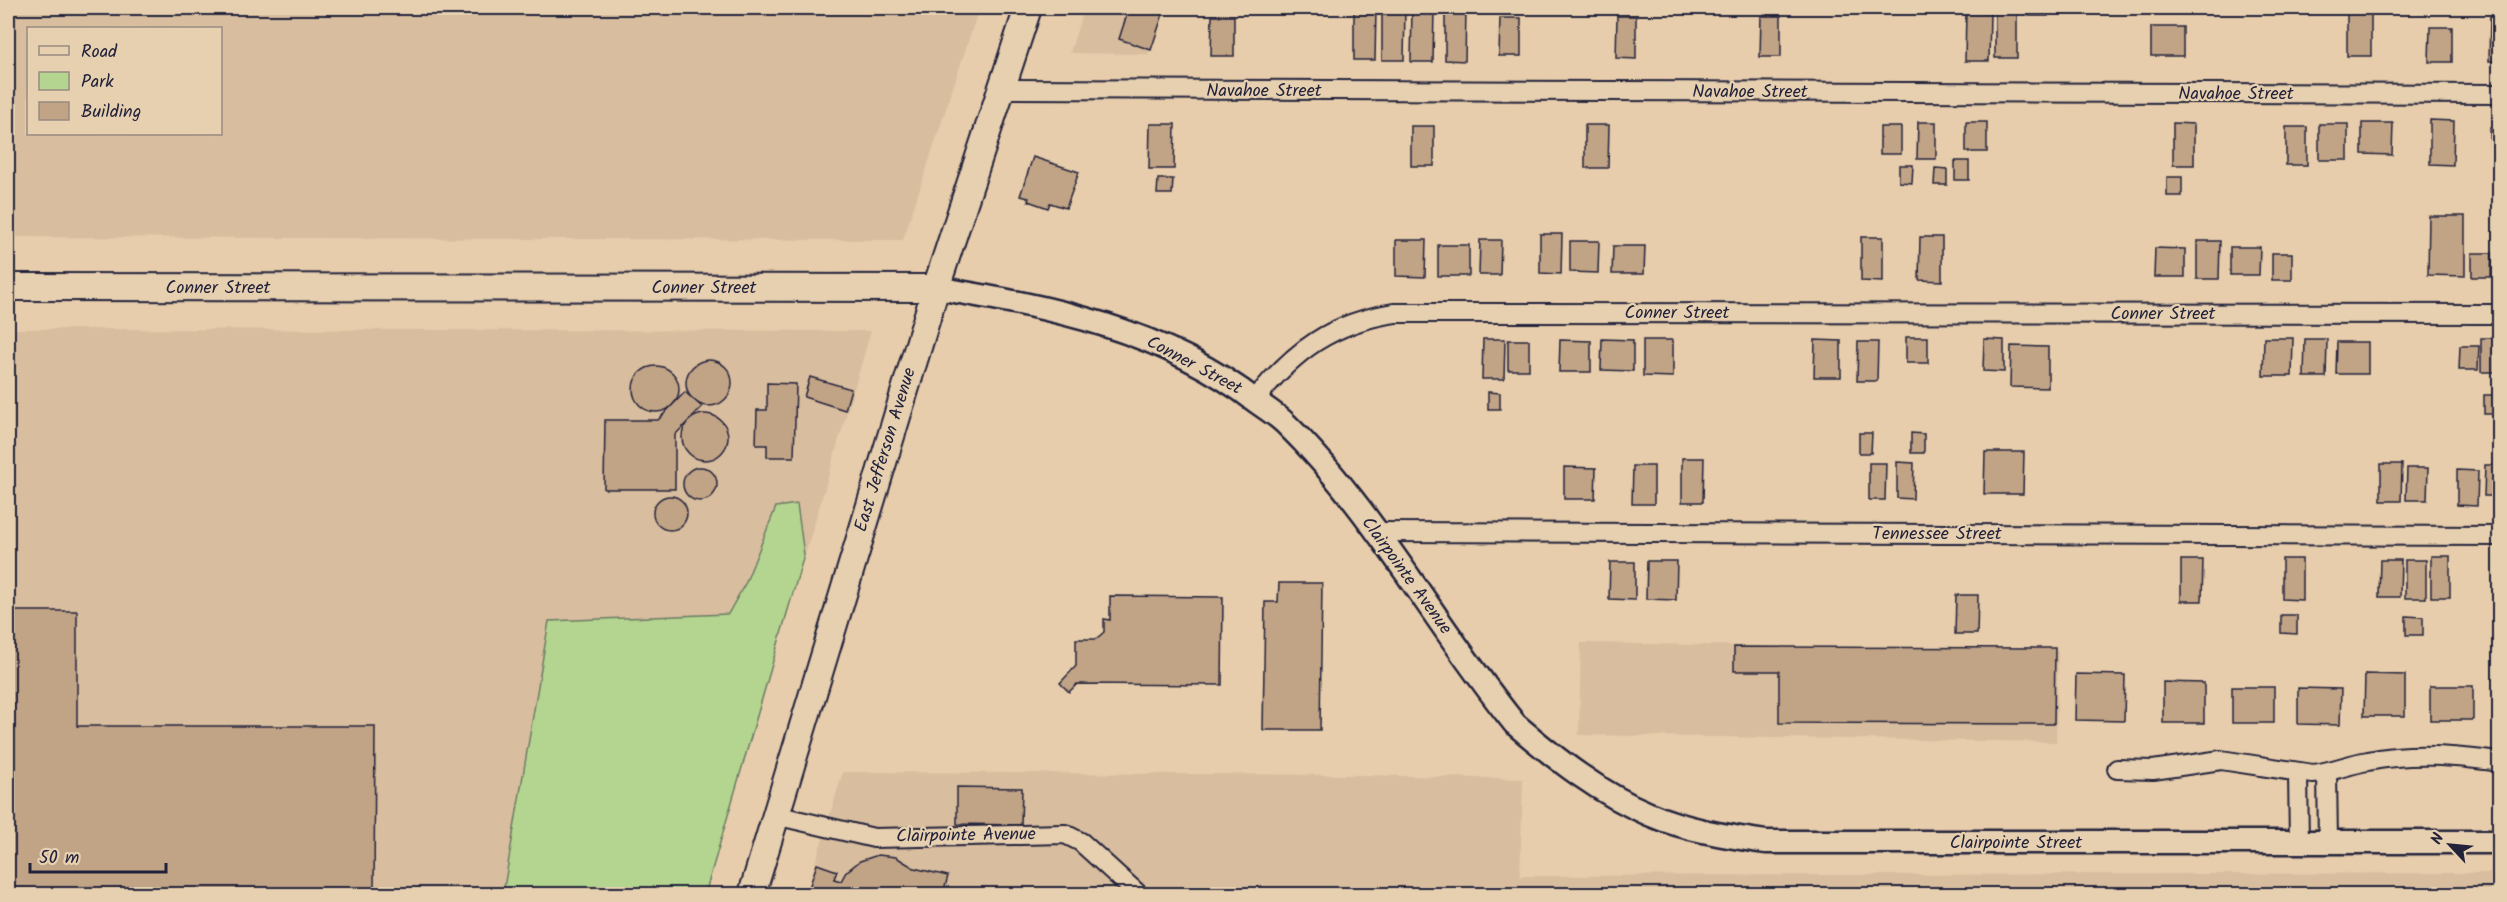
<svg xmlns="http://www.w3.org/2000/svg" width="2507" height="902" font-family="Kalam,sans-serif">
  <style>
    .built { fill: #d8bd9e; fill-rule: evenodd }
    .green { fill: #b4d58f; stroke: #6b7c65; stroke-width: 1.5 }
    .building { fill: #c1a386; stroke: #22223b; stroke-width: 1.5 }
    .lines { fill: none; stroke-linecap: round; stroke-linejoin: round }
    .minor-casing { stroke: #22223b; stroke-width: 22 }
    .tertiary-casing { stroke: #22223b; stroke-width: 27 }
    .secondary-casing { stroke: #22223b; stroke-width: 30 }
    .minor { stroke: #e7d0b0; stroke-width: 18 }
    .tertiary { stroke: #e7d0b0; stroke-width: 22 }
    .secondary { stroke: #e7d0b0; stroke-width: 26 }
    .labels { text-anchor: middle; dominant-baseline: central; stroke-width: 4.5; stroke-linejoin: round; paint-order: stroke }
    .street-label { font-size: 18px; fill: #22223b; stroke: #e7d0b0 }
  </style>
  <rect width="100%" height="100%" fill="#e7cdab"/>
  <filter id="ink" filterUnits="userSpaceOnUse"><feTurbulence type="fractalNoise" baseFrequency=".0167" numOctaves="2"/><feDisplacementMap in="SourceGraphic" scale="12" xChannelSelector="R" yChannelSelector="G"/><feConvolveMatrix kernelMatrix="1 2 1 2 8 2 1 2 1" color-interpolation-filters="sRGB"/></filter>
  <g filter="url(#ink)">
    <g class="built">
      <path d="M8,8H979L903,240L8,237ZM220,28V134H28V28Z"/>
      <path d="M1084,8H1162L1148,54L1070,53Z"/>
      <path d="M8,329L871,331L705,894H8Z"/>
      <path d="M1581,643L2058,651L2056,742L1579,735Z"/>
      <path d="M843,772L1363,775L1523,779L1520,876L2500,873L2499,894H806Z"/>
    </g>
    <path class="green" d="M797,504L804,555L705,894H503L549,621L728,614L746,582L776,507Z"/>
    <g class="building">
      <path d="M1129,8H1165L1151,50L1119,39Z"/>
      <path d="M1354,8H1376L1375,60H1354Z"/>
      <path d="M1382,8H1405L1404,60H1382Z"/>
      <path d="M1412,8H1434L1433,62H1411Z"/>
      <path d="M1445,8H1466L1465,61L1445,60Z"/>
      <rect x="2030" y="8" width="18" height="8"/>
      <path d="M1966,12H1990L1989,61H1965Z"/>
      <rect x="1995" y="12" width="22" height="46"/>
      <rect x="2347" y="13" width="24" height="43"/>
      <path d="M1212,16H1234V56H1211Z"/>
      <path d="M1617,16H1636V59L1616,58Z"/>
      <path d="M1761,16H1781V57H1760Z"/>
      <path d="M2490,16H2500V61H2489Z"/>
      <path d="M1500,18H1521V56H1499Z"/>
      <rect x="2151" y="27" width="32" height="29"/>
      <path d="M2430,27H2452V62H2429Z"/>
      <path d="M2430,120L2454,121L2453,165L2430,164Z"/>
      <path d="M1918,122H1936V159H1917Z"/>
      <rect x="1966" y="122" width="21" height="30"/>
      <path d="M2173,123L2194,124V165H2173Z"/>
      <path d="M2362,123H2393L2392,155L2362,154Z"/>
      <path d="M1150,124H1175L1174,169H1149Z"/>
      <rect x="2319" y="124" width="29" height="36"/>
      <path d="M1585,125H1609L1608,168H1585Z"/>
      <rect x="1411" y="126" width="23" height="40"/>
      <rect x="1880" y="127" width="21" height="27"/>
      <rect x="2286" y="127" width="21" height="38"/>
      <path d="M2490,128H2500V163L2491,164Z"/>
      <path d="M1033,157L1079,172L1066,208L1050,203L1048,208L1028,201L1029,198L1020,196Z"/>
      <rect x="1955" y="161" width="14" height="19"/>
      <path d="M1899,165H1913L1912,183L1899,182Z"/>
      <path d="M1935,168L1947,169V185H1934Z"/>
      <rect x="2167" y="177" width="15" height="19"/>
      <path d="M1158,179H1173L1172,194H1157Z"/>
      <path d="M2429,216H2465V276L2428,275Z"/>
      <path d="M1540,234H1562L1561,274L1540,273Z"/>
      <path d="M1861,237H1883V282L1861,281Z"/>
      <path d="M1920,237H1942V281L1919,280Z"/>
      <path d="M1396,240H1426L1425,277L1396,276Z"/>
      <path d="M1480,240H1501L1500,275H1479Z"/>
      <path d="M1570,241H1599L1598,273L1570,272Z"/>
      <path d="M2197,241H2220L2219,279H2197Z"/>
      <rect x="1438" y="245" width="31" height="31"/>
      <path d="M1613,246H1645L1644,274H1612Z"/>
      <path d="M2230,247H2260L2259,275H2230Z"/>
      <path d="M2155,248L2185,249V277H2154Z"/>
      <rect x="2272" y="253" width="20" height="27"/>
      <path d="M2472,253H2492L2491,277H2472Z"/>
      <rect x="1906" y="337" width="22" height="26"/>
      <path d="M2264,338H2293L2292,376H2263Z"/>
      <rect x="2481" y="338" width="19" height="34"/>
      <path d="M1483,339H1505L1504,379H1482Z"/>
      <path d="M1602,339L1633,340V371L1601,370Z"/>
      <path d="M1984,339L2004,340V372L1983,371Z"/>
      <path d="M2305,339H2327L2326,377H2304Z"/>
      <rect x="1508" y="340" width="21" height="30"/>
      <path d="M1560,340L1591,341V372H1559Z"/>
      <path d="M1643,340H1673V377L1643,376Z"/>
      <path d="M1815,340L1841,341V377H1814Z"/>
      <path d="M1858,342H1878L1877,381H1857Z"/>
      <path d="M2337,342H2368V374H2336Z"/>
      <path d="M2011,346L2048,347V388L2010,387Z"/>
      <path d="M2460,346H2479L2478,370H2459Z"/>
      <circle cx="709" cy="383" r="23"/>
      <circle cx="656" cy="389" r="23"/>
      <path d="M810,377L851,389L845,410L804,397Z"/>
      <path d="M767,383L796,384L794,457H767V445H756L757,410H767Z"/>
      <path d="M685,392L702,407L675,435V489H604L605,420H658Z"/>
      <path d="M1488,392L1500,393V409H1488Z"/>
      <rect x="2484" y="395" width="16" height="19"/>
      <circle cx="705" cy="437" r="23"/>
      <path d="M1859,433H1872L1871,453H1859Z"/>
      <path d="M1911,433L1924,434V453H1911Z"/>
      <path d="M1985,452H2024L2023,494H1984Z"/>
      <path d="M1682,458H1704L1703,502H1682Z"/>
      <path d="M1897,462L1914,463L1913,499L1897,498Z"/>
      <path d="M1869,463H1886L1885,500H1869Z"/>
      <path d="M2381,464H2402L2401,501H2381Z"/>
      <path d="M2485,465H2500V496H2484Z"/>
      <path d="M1633,466H1654V504H1632Z"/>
      <path d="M1564,467L1596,468L1595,499H1564Z"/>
      <circle cx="700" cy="484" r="17"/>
      <path d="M2407,468H2428L2427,500H2406Z"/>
      <path d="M2457,470L2478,471L2477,506L2457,505Z"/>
      <circle cx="670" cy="513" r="17"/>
      <rect x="2431" y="556" width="19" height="41"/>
      <path d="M2282,559H2302V600L2282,599Z"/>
      <path d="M2181,560H2203L2202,601H2181Z"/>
      <path d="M2380,560H2401L2400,597H2379Z"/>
      <rect x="2405" y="560" width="21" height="38"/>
      <path d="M1647,561H1677L1676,600L1646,599Z"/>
      <path d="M1610,562H1635V600L1609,599Z"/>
      <path d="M1279,583H1322L1320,730H1263L1265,602H1278Z"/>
      <path d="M1956,595H1978L1977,634H1955Z"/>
      <path d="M1110,596L1223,597L1222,685L1077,684L1069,692L1060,683L1076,666V639H1096L1104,632V619L1110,620Z"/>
      <path d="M8,611H77V726H375L374,894H8Z"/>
      <path d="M2281,615H2297V634L2281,633Z"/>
      <path d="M2406,616L2423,617V635H2406Z"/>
      <path d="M1734,647L2055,648L2054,724L1779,723V671H1734Z"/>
      <path d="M2076,674L2125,675L2124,721L2075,720Z"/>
      <path d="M2365,674L2405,675V716H2364Z"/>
      <path d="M2163,682L2204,683V723H2163Z"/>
      <rect x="2430" y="686" width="43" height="34"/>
      <rect x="2232" y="687" width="42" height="36"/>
      <path d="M2298,688L2341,689L2340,725L2298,724Z"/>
      <path d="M957,787L1022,788L1021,825L957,824Z"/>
      <path d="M878,855L896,857L914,868L948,876L943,894H807L817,864L837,871L834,879L841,881L846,872L860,861Z"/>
    </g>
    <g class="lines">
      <defs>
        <g id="minor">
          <path d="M1001,89L2500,94"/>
          <path d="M1255,400C1293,351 1333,322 1395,313L2500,314"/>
          <path d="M1375,532L2500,536"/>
          <path d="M2117,769L2153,770L2221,760L2313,774C2332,772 2349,764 2368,761C2413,752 2455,756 2500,762"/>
          <path d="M2327,772L2328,842"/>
          <path d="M2298,773L2299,843"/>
          <path d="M775,815L874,838L1065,834L1081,842L1138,894"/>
        </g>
        <path id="tertiary" d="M936,288C1051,307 1163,329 1257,402C1267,409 1278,416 1286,424C1376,512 1436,627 1515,724C1556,759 1599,793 1649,814C1686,830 1726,836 1766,842H2500"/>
        <g id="secondary">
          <path d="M8,287L936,288"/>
          <path d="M752,894L936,288L1028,8"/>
        </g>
      </defs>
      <use href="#minor" class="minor-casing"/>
      <use href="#tertiary" class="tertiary-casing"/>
      <use href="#secondary" class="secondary-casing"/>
      <use href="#minor" class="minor"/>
      <use href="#tertiary" class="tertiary"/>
      <use href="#secondary" class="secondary"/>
    </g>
  </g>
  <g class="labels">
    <g class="street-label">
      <text x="1264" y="91">Navahoe Street</text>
      <text x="1750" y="92">Navahoe Street</text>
      <text x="2236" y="94">Navahoe Street</text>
      <text x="218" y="288">Conner Street</text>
      <text x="704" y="288">Conner Street</text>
      <text x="1677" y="313">Conner Street</text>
      <text x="2163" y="314">Conner Street</text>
      <text transform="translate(1194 366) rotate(28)">Conner Street</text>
      <text transform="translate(886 450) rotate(-73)">East Jefferson Avenue</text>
      <text x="1937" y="534">Tennessee Street</text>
      <text transform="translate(1406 576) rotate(54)">Clairpointe Avenue</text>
      <text transform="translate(966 836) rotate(-1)">Clairpointe Avenue</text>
      <text x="2016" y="843">Clairpointe Street</text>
    </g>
  </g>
  <rect width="2507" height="902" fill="none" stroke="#e7d0b0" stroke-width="30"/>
  <rect x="15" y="15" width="2477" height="872" fill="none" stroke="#22223b" stroke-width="2" filter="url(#ink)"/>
  <rect x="27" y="27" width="195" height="108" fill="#e7d0b0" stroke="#988a81" stroke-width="1.5"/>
  <rect x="39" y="46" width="30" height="9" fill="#e7d0b0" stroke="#988a81" stroke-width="1.5"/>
  <text x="81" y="57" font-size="18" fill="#22223b">Road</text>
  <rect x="39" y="72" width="30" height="18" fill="#b4d58f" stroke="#988a81" stroke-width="1.5"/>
  <text x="81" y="87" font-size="18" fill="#22223b">Park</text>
  <rect x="39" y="102" width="30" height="18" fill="#c1a386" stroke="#988a81" stroke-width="1.5"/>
  <text x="81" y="117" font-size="18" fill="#22223b">Building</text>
  <g transform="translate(2450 845) rotate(296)" stroke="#e7d0b0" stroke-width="4.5" paint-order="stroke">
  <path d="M0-4.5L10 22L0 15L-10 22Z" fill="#22223b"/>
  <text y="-9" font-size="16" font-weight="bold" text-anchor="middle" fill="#22223b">N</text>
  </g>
  <path d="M30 863v9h136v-9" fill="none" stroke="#22223b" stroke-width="3"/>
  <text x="39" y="863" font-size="18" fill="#22223b" stroke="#e7d0b0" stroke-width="4.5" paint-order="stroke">50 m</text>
</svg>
